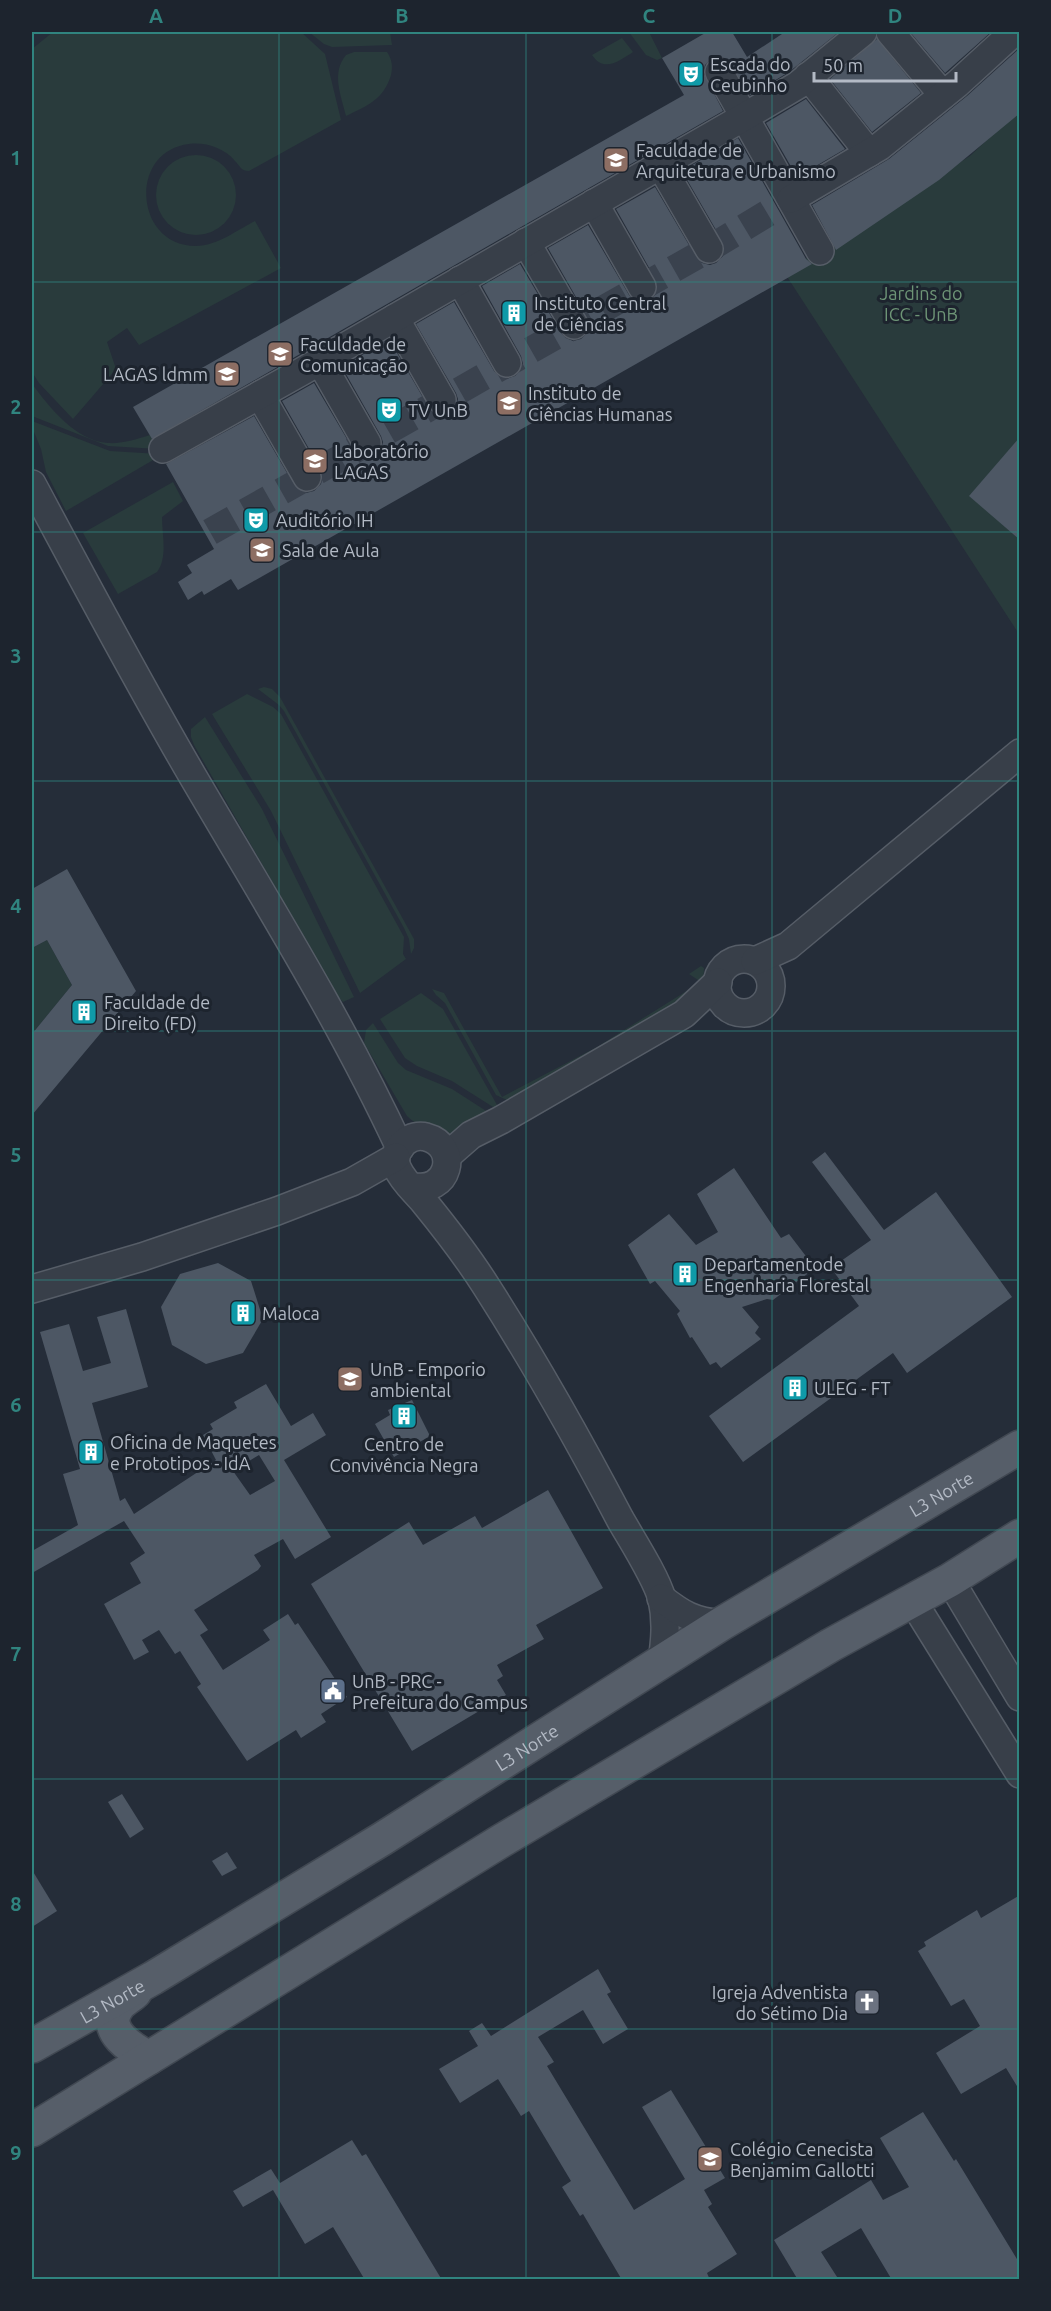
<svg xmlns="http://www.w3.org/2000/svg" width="1051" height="2311" font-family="Ubuntu,sans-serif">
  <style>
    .green { fill: #293b3c }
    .building { fill: #4d5764; fill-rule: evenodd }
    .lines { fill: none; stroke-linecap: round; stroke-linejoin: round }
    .minor-tunnel { stroke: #3a424e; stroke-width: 27; stroke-dasharray: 27 14; stroke-linecap: butt }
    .minor-casing { stroke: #565d67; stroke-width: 30 }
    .major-casing { stroke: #414852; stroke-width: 36 }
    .minor { stroke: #383f49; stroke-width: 27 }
    .major { stroke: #565e69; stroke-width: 33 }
    .grid { fill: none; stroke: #30847f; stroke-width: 1.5; stroke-opacity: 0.55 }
    .labels { text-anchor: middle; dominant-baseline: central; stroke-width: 6; stroke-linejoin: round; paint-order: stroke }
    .poi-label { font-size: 18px; fill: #b3bac5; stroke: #1d242e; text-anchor: start }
    .park-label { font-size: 18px; fill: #6d9476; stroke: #1d242e }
    .street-label { font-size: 18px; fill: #b3bac5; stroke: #1d242e }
    .neatline { fill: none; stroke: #30847f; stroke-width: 2 }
    .grid-label { font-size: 20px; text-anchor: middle; font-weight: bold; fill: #30847f }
  </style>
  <rect width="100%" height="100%" fill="#252d39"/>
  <g class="green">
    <path d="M53,32H301L325,54L341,120L249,171C241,171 240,166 235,161C224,148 206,142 189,144C128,151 134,246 196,246C217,246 237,230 255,221L281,268L139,345L127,328L107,342L116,369L73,419L39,383L32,372V49Z"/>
    <path d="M309,32H390L392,45L332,47L324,44Z"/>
    <path d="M629,32H649L662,58L657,60L646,55Z"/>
    <path d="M622,38L633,52C619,61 604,73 592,55Z"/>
    <path d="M354,52H387C392,59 393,67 391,75C384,99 367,106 346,116C341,95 331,73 346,55Z"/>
    <path d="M1019,110V634L784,272L970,156Z"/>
    <circle cx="196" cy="195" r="40"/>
    <path d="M32,384C50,408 76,441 108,443C122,444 137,439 150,435L158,449L108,446L32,416Z"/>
    <path d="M32,421L110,451L159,454L160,456L66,511L46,472L41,449L32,427Z"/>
    <path d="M173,482L183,501L162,517C162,535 168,557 157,572L118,594L83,533Z"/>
    <path d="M264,687L272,689L280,697L414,939V948L411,954L409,939L404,928L284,711L279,705L258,689Z"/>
    <path d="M247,694L273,707L281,714L404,937L403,954L406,959L360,993L271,811L212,714Z"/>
    <path d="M205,717L262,809L354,997L343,1002L338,997L194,745L191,737V729Z"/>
    <path d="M47,940L72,985L32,1034V948Z"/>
    <path d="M701,966L704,968L703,987L509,1101L496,1095L445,1003L436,995L432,989L444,993L502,1097L597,1047L701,982L689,974Z"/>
    <path d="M421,993L443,1009L501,1112L452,1081L417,1066L405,1058L380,1019Z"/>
    <path d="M373,1023L398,1063L406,1070L452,1089L494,1116L451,1133C436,1134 417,1126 407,1116L364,1043L366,1030Z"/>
  </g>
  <g class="building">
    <path d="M707,32H732L747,57L785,32H839L789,72L750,95L727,59L719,56L711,59L705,65L703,72L723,111L152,439L133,407L684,95L662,58Z"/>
    <path d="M910,32H991L945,73Z"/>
    <path d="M877,39L921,93L872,132L830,79Z"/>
    <path d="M1020,48V113L939,180L836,250L812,205L889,159L967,96Z"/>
    <path d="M806,99L845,149L797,177L766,123Z"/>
    <path d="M738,138L806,259L812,264L238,590L231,579L204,595L202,591L188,600L178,582L192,573L187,565L214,549L166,464L254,416L294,485L300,491L306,493L314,491L321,484L323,476L321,470L282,401L314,383L354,451L360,457L366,459L375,456L381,450L383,442L381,436L342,367L389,339L429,408L435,414L443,416L449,414L456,407L458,399L456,393L416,324L454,302L494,371L500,377L506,379L515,376L521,370L523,364L521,356L482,286L520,264L561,333L566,338L573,341L581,339L588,332L590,326L588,318L548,248L588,225L629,295L634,300L641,303L649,301L656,294L658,288L656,280L616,209L655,187L696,257L702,263L710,265L716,263L723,256L725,250L723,242L682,171Z"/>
    <path d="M1020,437V540L969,496Z"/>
    <path d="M67,869L136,991L32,1115V1034L72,985L47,940L32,948V889Z"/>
    <path d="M825,1152L884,1230L936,1192L1012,1297L907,1373L893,1353L743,1462L709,1416L859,1306L831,1268L871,1240L812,1162Z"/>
    <path d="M734,1168L781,1238L789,1234L815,1268L773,1300L767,1299L742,1307L759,1327L755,1333L761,1339L721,1368L716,1362L710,1365L692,1337L690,1338L677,1314L680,1311L655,1281L650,1284L628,1245L669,1214L696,1245L718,1232L697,1194Z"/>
    <path d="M218,1263L251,1281L263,1319L243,1353L206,1364L172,1345L161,1307L180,1274Z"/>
    <path d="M126,1309L148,1387L92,1403L120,1501L125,1498L134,1514L216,1460L203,1435L213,1429L210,1424L237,1408L234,1402L266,1384L291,1426L313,1413L326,1435L284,1460L331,1537L295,1559L283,1539L254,1555L261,1566L258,1570L194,1610L208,1630L200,1635L223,1670L270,1640L263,1630L288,1614L295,1625L298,1623L347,1697L321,1714L326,1722L301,1738L296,1730L247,1761L197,1687L201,1684L180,1651L175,1654L159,1630L142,1640L149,1652L134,1660L104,1604L141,1583L130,1563L145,1553L124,1521L32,1573V1551L78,1525L63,1474L80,1469L40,1332L69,1324L83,1371L111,1363L97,1317ZM259,1455L275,1481L250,1495L233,1471Z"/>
    <path d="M412,1400L430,1436L394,1457L375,1424L390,1415L388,1410Z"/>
    <path d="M548,1490L603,1588L536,1625L544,1639L497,1665L503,1676L497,1680L506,1695L412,1751L311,1584L409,1522L423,1545L475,1516L482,1528Z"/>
    <path d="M122,1794L144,1829L130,1838L108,1802Z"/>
    <path d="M227,1852L237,1868L222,1876L212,1861Z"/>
    <path d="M32,1870L57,1911L32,1927Z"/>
    <path d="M1020,1895V2091L1006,2068L961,2094L936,2053L980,2026L964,1999L951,2006L918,1951L926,1946L924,1942L977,1910L981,1918Z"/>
    <path d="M598,1969L611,1992L607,1994L628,2029L603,2044L583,2010L538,2037L554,2062L547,2066L634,2210L685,2179L642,2107L671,2090L725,2178L704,2190L712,2204L708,2207L737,2254L707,2273L710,2280H622L583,2214L580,2216L562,2187L571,2181L529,2111L521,2116L498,2079L460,2103L439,2069L478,2046L469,2031L482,2023L491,2036Z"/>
    <path d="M923,2112L954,2161L956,2159L1020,2264V2280H892L861,2228L821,2252L839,2280H798L774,2240L871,2180L883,2200L909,2187L880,2138Z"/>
    <path d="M352,2140L362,2156L366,2154L442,2280H365L333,2227L305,2244L273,2190L243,2207L233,2191L271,2169L280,2183Z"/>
  </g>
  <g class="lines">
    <path class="minor-tunnel" d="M210,532L702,253L791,199"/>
    <defs>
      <g id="minor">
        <path d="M890,32L943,95"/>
        <path d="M719,72L820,251"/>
        <path d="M808,76L869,153"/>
        <path d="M661,166L709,249"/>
        <path d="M791,199L879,147L957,84L1014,32"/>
        <path d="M594,203L642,287"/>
        <path d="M526,242L574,325"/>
        <path d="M460,280L507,363"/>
        <path d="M395,318L442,400"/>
        <path d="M320,361L367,443"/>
        <path d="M260,395L307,477"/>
        <path d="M163,449L301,372L744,117L798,85L863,32"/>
        <path d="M32,484C84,581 136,679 192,775C264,898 340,1019 400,1148"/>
        <circle cx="744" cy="986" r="27"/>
        <path d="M755,961L788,946L1020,753"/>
        <path d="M447,1156L471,1135L501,1120L684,1014L718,982"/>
        <path d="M411,1186C449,1196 461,1146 426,1137C419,1135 411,1137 405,1142C380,1163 411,1186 424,1202C446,1229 467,1256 486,1286C534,1361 578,1439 620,1519C632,1540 656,1577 662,1599C667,1621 665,1641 662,1662"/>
        <path d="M32,1289L142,1257L277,1211L352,1182L396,1157"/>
        <path d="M950,1580L1020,1697"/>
        <path d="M661,1598C683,1615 693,1621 721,1624"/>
        <path d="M912,1600L1020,1774"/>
      </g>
      <g id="major">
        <path d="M135,1992C130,1997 121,2001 117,2008C102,2031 132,2049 149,2058"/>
        <path id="s1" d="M32,2046L153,1978L382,1839L721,1624L1020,1447"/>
        <path d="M32,2130L501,1841L831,1645L950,1580L1020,1536"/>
      </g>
    </defs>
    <use href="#minor" class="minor-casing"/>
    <use href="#major" class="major-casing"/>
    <use href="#minor" class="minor"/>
    <use href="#major" class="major"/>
  </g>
  <path class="grid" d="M279,32V2280M526,32V2280M772,32V2280M32,282H1020M32,532H1020M32,781H1020M32,1031H1020M32,1280H1020M32,1530H1020M32,1779H1020M32,2029H1020"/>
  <defs>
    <symbol id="theatre-square" viewBox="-11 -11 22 22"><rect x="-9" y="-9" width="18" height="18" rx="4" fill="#0f9aa8" stroke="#1d242e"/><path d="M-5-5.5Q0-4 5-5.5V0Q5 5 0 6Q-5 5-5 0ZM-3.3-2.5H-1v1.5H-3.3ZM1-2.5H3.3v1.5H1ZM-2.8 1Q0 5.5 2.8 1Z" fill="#fff"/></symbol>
    <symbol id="university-square" viewBox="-11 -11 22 22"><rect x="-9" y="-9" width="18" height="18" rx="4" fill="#8d6e63" stroke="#1d242e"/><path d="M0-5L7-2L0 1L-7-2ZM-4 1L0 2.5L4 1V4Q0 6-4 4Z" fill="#fff"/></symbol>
    <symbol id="building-square" viewBox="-11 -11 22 22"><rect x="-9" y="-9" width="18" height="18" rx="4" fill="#0f9aa8" stroke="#1d242e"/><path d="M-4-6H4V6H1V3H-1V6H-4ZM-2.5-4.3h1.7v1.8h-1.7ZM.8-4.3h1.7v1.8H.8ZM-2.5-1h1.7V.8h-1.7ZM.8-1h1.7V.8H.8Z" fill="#fff"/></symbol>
    <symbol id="school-square" viewBox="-11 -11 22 22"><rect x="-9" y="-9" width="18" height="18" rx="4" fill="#8d6e63" stroke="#1d242e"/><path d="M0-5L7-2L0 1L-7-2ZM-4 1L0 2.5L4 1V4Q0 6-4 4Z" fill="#fff"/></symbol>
    <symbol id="civic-square" viewBox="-11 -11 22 22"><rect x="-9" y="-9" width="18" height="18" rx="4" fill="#5c6f8a" stroke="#1d242e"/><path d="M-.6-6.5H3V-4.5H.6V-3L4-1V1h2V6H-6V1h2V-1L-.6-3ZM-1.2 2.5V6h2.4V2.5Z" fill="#fff"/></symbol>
    <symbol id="church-square" viewBox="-11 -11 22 22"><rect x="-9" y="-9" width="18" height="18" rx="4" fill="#6b7280" stroke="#1d242e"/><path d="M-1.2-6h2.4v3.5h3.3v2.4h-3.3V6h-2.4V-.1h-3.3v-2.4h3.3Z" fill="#fff"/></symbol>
  </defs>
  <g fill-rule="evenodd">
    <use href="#theatre-square" x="676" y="59" width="30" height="30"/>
    <use href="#university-square" x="601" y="145" width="30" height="30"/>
    <use href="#building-square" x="499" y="298" width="30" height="30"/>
    <use href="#university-square" x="265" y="339" width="30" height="30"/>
    <use href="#school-square" x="212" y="359" width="30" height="30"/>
    <use href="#university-square" x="494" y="388" width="30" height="30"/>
    <use href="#theatre-square" x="374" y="395" width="30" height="30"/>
    <use href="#university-square" x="300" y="446" width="30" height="30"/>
    <use href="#theatre-square" x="241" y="505" width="30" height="30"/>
    <use href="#school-square" x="247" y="535" width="30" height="30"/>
    <use href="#building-square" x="69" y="997" width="30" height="30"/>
    <use href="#building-square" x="670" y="1259" width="30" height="30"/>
    <use href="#building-square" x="228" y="1298" width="30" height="30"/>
    <use href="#school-square" x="335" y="1364" width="30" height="30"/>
    <use href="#building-square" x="780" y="1373" width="30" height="30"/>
    <use href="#building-square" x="389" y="1401" width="30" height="30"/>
    <use href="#building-square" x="76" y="1437" width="30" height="30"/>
    <use href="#civic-square" x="318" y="1676" width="30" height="30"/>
    <use href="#church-square" x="852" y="1987" width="30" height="30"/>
    <use href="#school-square" x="695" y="2144" width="30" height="30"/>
  </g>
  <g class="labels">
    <g class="poi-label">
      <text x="710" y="64">Escada do<tspan x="710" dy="21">Ceubinho</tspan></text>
      <text x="636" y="150">Faculdade de<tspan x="636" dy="21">Arquitetura e Urbanismo</tspan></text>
      <text x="534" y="303">Instituto Central<tspan x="534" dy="21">de Ciências</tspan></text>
      <text x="300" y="344">Faculdade de<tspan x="300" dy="21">Comunicação</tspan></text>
      <text x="208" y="374" text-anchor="end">LAGAS ldmm</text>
      <text x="528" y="393">Instituto de<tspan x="528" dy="21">Ciências Humanas</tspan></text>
      <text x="408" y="410">TV UnB</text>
      <text x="334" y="451">Laboratório<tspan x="334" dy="21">LAGAS</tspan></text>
      <text x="276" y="520">Auditório IH</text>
      <text x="282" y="550">Sala de Aula</text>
      <text x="104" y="1002">Faculdade de<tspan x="104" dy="21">Direito (FD)</tspan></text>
      <text x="704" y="1264">Departamentode<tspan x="704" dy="21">Engenharia Florestal</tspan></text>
      <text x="262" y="1313">Maloca</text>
      <text x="370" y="1369">UnB - Emporio<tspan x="370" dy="21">ambiental</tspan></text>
      <text x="814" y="1388">ULEG - FT</text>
      <text x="110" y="1442">Oficina de Maquetes<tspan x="110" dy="21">e Prototipos - IdA</tspan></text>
      <text x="404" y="1444" text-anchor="middle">Centro de<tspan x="404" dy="21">Convivência Negra</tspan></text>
      <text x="352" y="1681">UnB - PRC -<tspan x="352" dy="21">Prefeitura do Campus</tspan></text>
      <text x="848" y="1992" text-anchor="end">Igreja Adventista<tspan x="848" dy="21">do Sétimo Dia</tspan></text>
      <text x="730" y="2149">Colégio Cenecista<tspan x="730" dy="21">Benjamim Gallotti</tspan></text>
    </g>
    <g class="park-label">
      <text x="921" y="293">Jardins do<tspan x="921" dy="21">ICC - UnB</tspan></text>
    </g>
    <g class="street-label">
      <text stroke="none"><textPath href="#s1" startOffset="1064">L3 Norte</textPath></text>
      <text stroke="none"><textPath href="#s1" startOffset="578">L3 Norte</textPath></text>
      <text stroke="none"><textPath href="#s1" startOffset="92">L3 Norte</textPath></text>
    </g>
  </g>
  <rect width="1051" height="2311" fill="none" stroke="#1d242e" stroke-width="66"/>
  <path d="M814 72v9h142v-9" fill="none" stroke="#b3bac5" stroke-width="3"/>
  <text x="823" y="72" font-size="18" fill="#b3bac5" stroke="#1d242e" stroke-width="4.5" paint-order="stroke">50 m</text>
  <rect x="33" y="33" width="985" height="2245" class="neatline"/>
  <g class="grid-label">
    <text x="156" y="23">A</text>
    <text x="402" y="23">B</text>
    <text x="649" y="23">C</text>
    <text x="895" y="23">D</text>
    <text x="16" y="165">1</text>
    <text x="16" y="414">2</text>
    <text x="16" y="663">3</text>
    <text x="16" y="913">4</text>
    <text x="16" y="1162">5</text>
    <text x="16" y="1412">6</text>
    <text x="16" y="1661">7</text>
    <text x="16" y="1911">8</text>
    <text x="16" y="2160">9</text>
  </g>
</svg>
